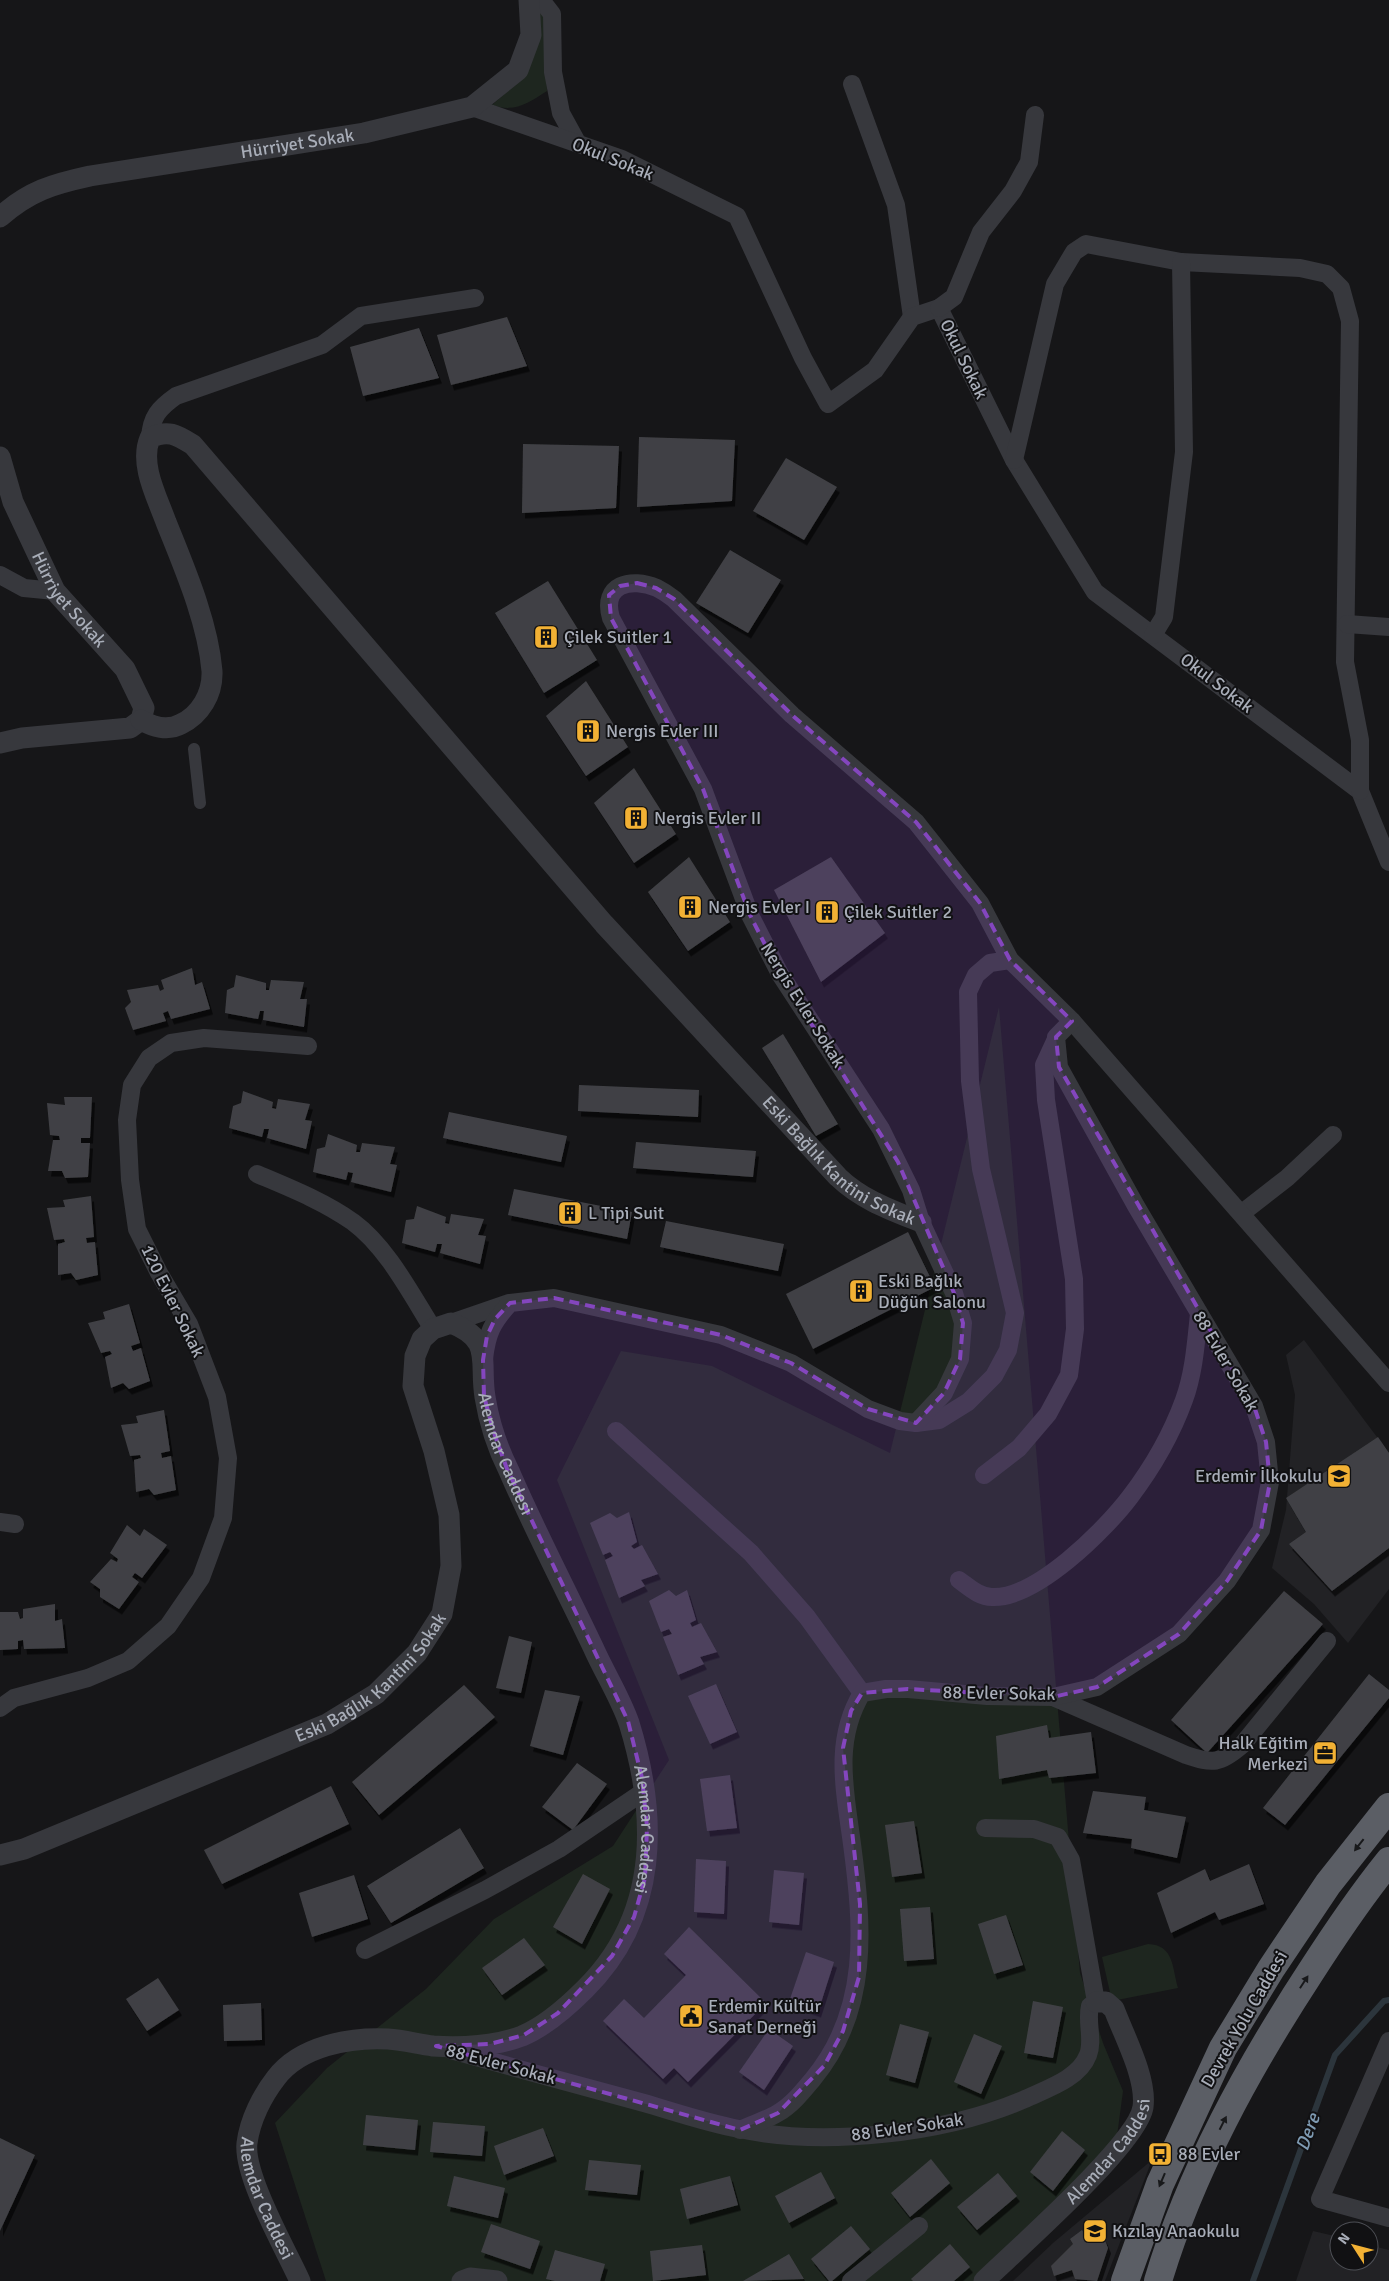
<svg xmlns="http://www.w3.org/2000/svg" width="1389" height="2281" font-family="Signika,sans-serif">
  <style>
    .built { fill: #222225 }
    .green { fill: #1e261f }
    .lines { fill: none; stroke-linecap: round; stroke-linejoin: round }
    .stream { stroke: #2c353c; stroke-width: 6 }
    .building { fill: #404145; filter: url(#shadow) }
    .pedestrian { stroke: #37383d; stroke-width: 12 }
    .minor { stroke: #37383d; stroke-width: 18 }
    .tertiary { stroke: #37383d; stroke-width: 21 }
    .trunk { stroke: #5b5e65; stroke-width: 28 }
    .oneway { fill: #18191b }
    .marked { fill: #8446be; fill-opacity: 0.2; stroke: #8446be; stroke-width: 4; stroke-dasharray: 10 6; stroke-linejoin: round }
    .labels { text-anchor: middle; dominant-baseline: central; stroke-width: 4; stroke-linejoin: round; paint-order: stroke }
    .street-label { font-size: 18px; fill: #a8adb8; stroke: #111113 }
    .poi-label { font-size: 18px; fill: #a8adb8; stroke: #111113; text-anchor: start }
    .water-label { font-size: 19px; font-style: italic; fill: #7f9bb3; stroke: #111113 }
  </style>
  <defs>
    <filter id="shadow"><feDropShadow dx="3" dy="5.5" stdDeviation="0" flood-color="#0009"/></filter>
  </defs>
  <rect width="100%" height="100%" fill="#161618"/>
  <g class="built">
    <path d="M1304,1340L1389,1453V1589L1348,1643L1314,1604L1272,1568L1286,1510L1295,1395L1286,1355Z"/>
    <path d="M1152,2160L1105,2281H1013L1053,2243Z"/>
    <path d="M1313,2231L1339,2237V2261H1369V2245L1389,2250V2281H1296Z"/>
  </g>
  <g class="green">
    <path d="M537,11L544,13L547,91C528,103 515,113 492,105L517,83Z"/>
    <path d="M999,1007L1080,1973L1103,2043L1123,2091L1115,2151L983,2281H326L275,2123L327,2068L426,1989L494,1919L613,1846L669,1760L557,1480L621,1351L712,1366L890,1453Z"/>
    <path d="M1148,1944C1174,1945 1172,1967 1178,1988L1112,2001L1102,1957Z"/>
  </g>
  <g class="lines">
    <path class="stream" d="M1253,2281L1335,2055L1384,2001L1389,2000"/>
  </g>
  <g class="building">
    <path d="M507,317L527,366L451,385L437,335Z"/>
    <path d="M419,328L439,378L363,396L350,347Z"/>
    <path d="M639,437L735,440L732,501L637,507Z"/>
    <path d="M523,444L619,446L616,508L522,513Z"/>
    <path d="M786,458L837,487L804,540L753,511Z"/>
    <path d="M730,550L781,580L748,633L696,603Z"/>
    <path d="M548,581L597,660L544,693L495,613Z"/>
    <path d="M586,681L628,747L586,776L546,716Z"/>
    <path d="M634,768L676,834L634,863L594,803Z"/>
    <path d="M689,857L730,922L688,951L648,892Z"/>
    <path d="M831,857L885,933L821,982L774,890Z"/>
    <path d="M192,968L195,985L202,982L210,1009L171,1019L168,1011L163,1013L166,1021L133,1030L125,1008L131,1002L127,990L158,985L160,991L164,989L161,980Z"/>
    <path d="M236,975L266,983V990H269L271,980L304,982L300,999H307L304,1027L263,1020L264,1011H260L258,1019L225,1013L227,990L234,987Z"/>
    <path d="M783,1034L838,1124L816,1136L762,1048Z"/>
    <path d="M579,1085L699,1090L698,1117L578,1111Z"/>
    <path d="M243,1091L273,1102L272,1108L276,1109L278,1099L310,1104L305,1120L312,1121L306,1149L267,1138L269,1129H264L262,1137L229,1128L233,1106L241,1103Z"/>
    <path d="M64,1097H92L90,1138H81V1143H90L88,1177L65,1178L62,1171H48L53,1140H60L59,1136L50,1135L47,1103L65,1105Z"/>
    <path d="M449,1112L567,1136L561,1162L443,1138Z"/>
    <path d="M328,1134L357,1145L356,1152H360L362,1143L395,1147L390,1164L397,1165L391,1192L351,1182L353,1173L348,1172L346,1180L313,1172L317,1149L325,1147Z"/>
    <path d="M636,1142L756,1151L753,1177L633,1168Z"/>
    <path d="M514,1189L632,1212L627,1239L508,1215Z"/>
    <path d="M91,1196L94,1237L86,1238L87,1243L95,1242L98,1275L76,1280L71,1273L58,1275V1244L65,1242L64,1239L54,1240L47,1208L65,1207L63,1200Z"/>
    <path d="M417,1206L446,1217L445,1223L449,1224L451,1214L484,1219L478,1235L486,1236L480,1264L440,1253L442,1244H437L435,1252L402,1243L406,1220L414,1219Z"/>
    <path d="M666,1221L784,1244L778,1271L660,1247Z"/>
    <path d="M908,1232L935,1287L813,1349L786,1294Z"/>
    <path d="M129,1304L140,1343L131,1346L133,1351L141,1348L150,1381L129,1389L123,1383L111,1388L105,1357L112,1354L110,1351L101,1353L88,1323L105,1319L103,1312Z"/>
    <path d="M164,1410L170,1451L161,1453L162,1458L171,1456L176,1490L154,1495L149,1489L136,1492L134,1460L141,1458L140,1455L130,1456L121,1425L138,1423L136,1416Z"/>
    <path d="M1378,1437L1389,1453V1548L1332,1591L1289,1544L1306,1532L1286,1498Z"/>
    <path d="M629,1512L637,1542L631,1546L634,1549L642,1545L658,1574L641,1580L645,1586L619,1598L605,1560L613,1556L610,1552L603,1555L590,1523L610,1513L617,1518Z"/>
    <path d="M127,1525L140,1536L144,1529L167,1545L142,1578L135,1573L132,1577L139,1582L119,1609L100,1597V1589L90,1582L111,1559L117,1562L118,1559L110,1553Z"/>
    <path d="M669,1590L676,1596L687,1590L696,1620L690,1623L692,1627L701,1623L717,1652L700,1657L704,1664L678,1675L663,1637L672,1634L669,1629L661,1632L649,1601Z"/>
    <path d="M1284,1591L1323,1624L1207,1753L1171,1720Z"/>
    <path d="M55,1604V1621L62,1619L65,1648L24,1649L23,1640L18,1641V1649L0,1650V1612H18L20,1619L23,1618V1609Z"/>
    <path d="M509,1636L532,1642L521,1693L496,1688Z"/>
    <path d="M1369,1674L1389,1690V1698L1285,1825L1263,1808Z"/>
    <path d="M716,1684L737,1732L710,1744L688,1696Z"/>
    <path d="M464,1685L495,1717L379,1815L352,1782Z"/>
    <path d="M545,1690L580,1696L563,1755L530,1746Z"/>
    <path d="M1047,1725L1049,1738L1091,1732L1096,1773L1049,1778L1047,1770L999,1779L996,1736Z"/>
    <path d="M577,1763L607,1784L573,1830L542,1807Z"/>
    <path d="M730,1775L737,1828L707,1831L700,1779Z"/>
    <path d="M331,1786L349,1824L222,1884L204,1850Z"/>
    <path d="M1093,1791L1146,1797L1144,1810L1186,1817L1177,1858L1131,1848L1132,1839L1083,1833Z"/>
    <path d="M914,1821L922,1873L892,1877L885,1825Z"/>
    <path d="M460,1828L484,1868L391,1923L367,1886Z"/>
    <path d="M696,1859L726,1861L724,1914L694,1912Z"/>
    <path d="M1249,1864L1264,1904L1219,1920L1215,1912L1171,1933L1157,1893L1205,1869L1210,1881Z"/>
    <path d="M774,1870L804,1873L799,1925L769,1922Z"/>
    <path d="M583,1874L610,1889L582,1944L553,1927Z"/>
    <path d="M354,1875L368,1919L312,1937L299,1893Z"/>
    <path d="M930,1907L934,1959L904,1961L900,1909Z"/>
    <path d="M1006,1915L1023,1965L994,1974L978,1924Z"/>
    <path d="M689,1927L766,2003L688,2082L674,2068L663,2079L603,2021L624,1999L644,2018L686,1975L664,1954Z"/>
    <path d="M524,1938L545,1965L502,1995L482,1968Z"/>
    <path d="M806,1952L834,1962L818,2012L789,2002Z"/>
    <path d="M158,1978L179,2010L147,2031L126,1999Z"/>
    <path d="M1033,2001L1063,2007L1053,2058L1024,2053Z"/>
    <path d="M261,2003L262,2040L224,2041L223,2005Z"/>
    <path d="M900,2024L929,2032L915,2083L886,2075Z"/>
    <path d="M769,2029L793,2046L764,2090L739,2072Z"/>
    <path d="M974,2034L1002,2046L981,2094L954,2082Z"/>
    <path d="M366,2115L418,2120L415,2150L363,2145Z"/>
    <path d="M433,2122L485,2126L482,2156L430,2152Z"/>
    <path d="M543,2128L554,2156L504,2175L494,2146Z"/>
    <path d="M1062,2131L1085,2150L1053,2191L1030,2172Z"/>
    <path d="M0,2138L35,2155L0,2231Z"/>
    <path d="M931,2159L950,2183L910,2217L891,2193Z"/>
    <path d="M589,2160L641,2165L637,2195L585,2190Z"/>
    <path d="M821,2172L835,2198L789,2223L775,2196Z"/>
    <path d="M998,2173L1017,2196L977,2230L957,2207Z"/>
    <path d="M454,2176L505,2188L498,2218L447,2206Z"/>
    <path d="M730,2176L738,2205L687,2219L680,2189Z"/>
    <path d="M491,2224L540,2241L530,2269L481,2252Z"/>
    <path d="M851,2226L870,2249L832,2281H829L811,2259Z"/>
    <path d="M1092,2229L1104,2238L1108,2248L1097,2281L1075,2279L1072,2270L1054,2276L1051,2266L1073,2244L1070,2239L1082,2230L1085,2234Z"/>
    <path d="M950,2244L970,2267L954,2281H913L911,2279Z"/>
    <path d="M702,2245L706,2275L653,2281L650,2251Z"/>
    <path d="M555,2250L605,2264L600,2281H555L546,2279Z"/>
    <path d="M789,2254L804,2279L743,2281Z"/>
  </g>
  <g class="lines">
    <path class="pedestrian" d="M194,749L200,803"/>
    <g class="minor">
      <path d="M541,0L552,14L553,72L561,113L578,144"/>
      <path d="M852,84L896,205L912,317"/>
      <path d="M472,107L622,159L737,216L803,358L828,404L875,370L912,317L939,308L1014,460L1095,592L1360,791L1389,862"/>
      <path d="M939,308L954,297L981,232L1013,191L1029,162L1035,115"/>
      <path d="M150,438C151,417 159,408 176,396L322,345L361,316L475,298"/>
      <path d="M1014,460L1055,284L1074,252L1086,244L1181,262L1300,268L1327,274L1341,288L1350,321L1345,662L1360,740V791"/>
      <path d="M0,575L24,588L55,591"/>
      <path d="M1347,624L1389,627"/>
      <path d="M1153,635L1164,617L1184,452L1181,262"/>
      <path d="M257,1174C290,1188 323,1201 353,1222C387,1247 411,1294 433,1329"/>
      <path d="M1242,1213L1287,1178L1333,1135"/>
      <path d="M451,1323L509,1303"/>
      <path d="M484,1359C487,1333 492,1323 510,1303L554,1298L721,1335L791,1363L868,1409L900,1421L916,1423L939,1420L968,1402L994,1376L1008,1350L1015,1313L981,1169L970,1081L968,992L976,975L990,963L1010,960"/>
      <path d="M916,1423L944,1393L960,1359L963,1323L954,1293L921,1222L911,1190L881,1129L780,974L750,915L703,789L611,618C601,584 631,577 657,588C663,591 669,595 674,599L792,715L916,822L980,903L1010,960L1072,1021L1389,1383"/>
      <path d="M616,1431L751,1553L807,1617L862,1693"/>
      <path d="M984,1475L1019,1448L1048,1414L1069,1375L1075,1329L1074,1279L1046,1100L1044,1065L1056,1039"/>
      <path d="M0,1522L15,1524"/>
      <path d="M959,1580C969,1587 979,1597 992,1597C1036,1599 1105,1530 1130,1497C1152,1468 1172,1433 1184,1400C1194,1373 1196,1342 1199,1314"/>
      <path d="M1053,1697L1186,1755C1213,1764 1220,1764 1242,1745L1327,1641"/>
      <path d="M0,1708L14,1698L88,1678L128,1661L168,1626L201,1578L223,1518L228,1458L217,1397L189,1324L159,1273L137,1229L130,1180L127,1120L132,1085L149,1058L171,1043L204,1038L308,1046"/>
      <path d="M365,1950L485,1890L559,1849L643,1792"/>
      <path d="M1389,2041L1320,2199L1389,2218"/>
      <path d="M451,2050C515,2068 580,2086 644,2103C675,2112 707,2123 739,2129C825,2147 944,2134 1025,2099C1046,2089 1079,2079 1088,2055C1094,2040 1086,2022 1090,2006L1096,2002L1071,1860L1058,1837L1034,1829L985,1828"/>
      <path d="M740,2130C752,2124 767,2120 778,2113C792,2105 803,2091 813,2079C870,2010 863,1927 852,1844C845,1791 833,1741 862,1693L886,1689H908L987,1696L1053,1697L1097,1687L1179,1634L1227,1581L1261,1530L1270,1482L1266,1442L1254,1406L1136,1206L1059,1067L1056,1037L1072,1021"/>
      <path d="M851,2281L919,2226"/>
    </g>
    <g class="tertiary">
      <path id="s1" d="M0,217C29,191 53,184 90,176L364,133L472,107L518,70L531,35L529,0"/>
      <path id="s2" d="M0,457L13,502L55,591L125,669L144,708L141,720L130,728L22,738L0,743"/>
      <path id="s3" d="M141,720C153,727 168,731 181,724C200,715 213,694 212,671C208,622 184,567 166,522C157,497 139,464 150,438C168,429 177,435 193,445L604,924L838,1177C862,1200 891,1210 921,1222"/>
      <path id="s4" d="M0,1855L24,1849L327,1724L376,1694L417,1653L442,1614L451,1566L449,1515L434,1451L413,1386L415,1356L422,1339L433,1329L451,1323C494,1340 479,1361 485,1397C489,1422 498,1449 509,1471C535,1531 565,1588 593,1647C604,1672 620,1697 629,1723C658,1817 659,1916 585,1989C567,2007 546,2026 522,2036C496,2046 461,2048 433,2046C418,2044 403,2040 388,2039C350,2037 300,2046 276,2078C262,2096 250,2120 247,2143C243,2175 286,2250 300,2281"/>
      <path d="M462,2281L470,2278L497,2281"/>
      <path id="s5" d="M984,2281C1015,2251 1138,2143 1143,2107C1147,2078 1124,2036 1114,2009L1106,2002H1096"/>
    </g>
    <g class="trunk">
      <path d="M1125,2281L1160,2184L1223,2048L1271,1969L1328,1884L1389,1807"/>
      <path d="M1158,2281C1191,2171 1248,2068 1310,1973C1335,1934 1360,1897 1389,1861"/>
    </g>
  </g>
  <defs><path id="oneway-solid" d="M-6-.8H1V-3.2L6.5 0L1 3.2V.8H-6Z" transform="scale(1.25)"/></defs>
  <g class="oneway">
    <use href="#oneway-solid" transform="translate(1359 1845) rotate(128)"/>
    <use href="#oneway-solid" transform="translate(1304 1982) rotate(-57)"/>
    <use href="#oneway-solid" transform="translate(1223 2123) rotate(-63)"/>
    <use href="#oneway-solid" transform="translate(1162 2180) rotate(113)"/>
  </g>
  <path class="marked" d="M637,583L656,588L674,599L792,715L916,822L980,903L1010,960L1072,1021L1056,1037L1059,1067L1254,1406L1266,1442L1270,1482L1261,1530L1227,1581L1179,1634L1097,1687L1053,1697L908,1689L862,1693L851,1711L843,1748L860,1904L859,1977L843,2031L824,2066L778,2113L740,2130L436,2046L490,2044L524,2035L558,2013L612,1956L634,1917L645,1878L647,1827L642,1778L628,1721L507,1469L493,1430L484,1396L483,1360L487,1336L495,1319L510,1303L554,1298L721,1335L791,1363L868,1409L916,1423L944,1393L960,1359L963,1323L954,1293L898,1162L780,974L750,915L703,789L611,618L609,595L620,586Z"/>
  <defs>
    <symbol id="building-square" viewBox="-11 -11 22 22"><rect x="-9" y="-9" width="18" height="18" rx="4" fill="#f2b134" stroke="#111113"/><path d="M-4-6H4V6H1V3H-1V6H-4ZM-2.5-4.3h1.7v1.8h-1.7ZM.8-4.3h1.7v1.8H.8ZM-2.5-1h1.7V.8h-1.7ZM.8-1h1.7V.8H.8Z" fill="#111"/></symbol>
    <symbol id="school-square" viewBox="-11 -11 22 22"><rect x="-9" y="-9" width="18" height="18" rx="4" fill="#f2b134" stroke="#111113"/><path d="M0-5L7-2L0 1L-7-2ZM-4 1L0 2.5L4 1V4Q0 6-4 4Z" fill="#111"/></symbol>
    <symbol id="office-square" viewBox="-11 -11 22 22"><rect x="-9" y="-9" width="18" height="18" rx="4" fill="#f2b134" stroke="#111113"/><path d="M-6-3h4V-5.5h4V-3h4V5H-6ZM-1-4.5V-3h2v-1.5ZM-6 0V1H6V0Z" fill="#111"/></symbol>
    <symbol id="civic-square" viewBox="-11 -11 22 22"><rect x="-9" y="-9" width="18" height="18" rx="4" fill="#f2b134" stroke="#111113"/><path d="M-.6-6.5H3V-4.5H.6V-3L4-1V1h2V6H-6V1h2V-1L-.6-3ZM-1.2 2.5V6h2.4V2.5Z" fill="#111"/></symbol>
    <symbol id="bus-square" viewBox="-11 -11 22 22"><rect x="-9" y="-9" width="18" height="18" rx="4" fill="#f2b134" stroke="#111113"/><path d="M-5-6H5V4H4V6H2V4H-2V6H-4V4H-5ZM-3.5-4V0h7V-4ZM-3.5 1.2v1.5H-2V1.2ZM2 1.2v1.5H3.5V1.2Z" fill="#111"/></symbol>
  </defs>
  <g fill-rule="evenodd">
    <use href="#building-square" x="532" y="623" width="28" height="28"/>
    <use href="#building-square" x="574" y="717" width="28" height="28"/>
    <use href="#building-square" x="622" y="804" width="28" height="28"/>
    <use href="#building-square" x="676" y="893" width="28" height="28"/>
    <use href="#building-square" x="813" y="898" width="28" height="28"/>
    <use href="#building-square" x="556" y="1199" width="28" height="28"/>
    <use href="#building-square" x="847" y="1277" width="28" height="28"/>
    <use href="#school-square" x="1325" y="1462" width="28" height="28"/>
    <use href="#office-square" x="1311" y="1739" width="28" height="28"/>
    <use href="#civic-square" x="677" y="2002" width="28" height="28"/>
    <use href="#bus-square" x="1146" y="2140" width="28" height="28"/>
    <use href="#school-square" x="1081" y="2217" width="28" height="28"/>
  </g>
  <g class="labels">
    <g class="street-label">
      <text stroke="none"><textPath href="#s1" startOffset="310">Hürriyet Sokak</textPath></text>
      <text transform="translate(613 159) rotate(22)">Okul Sokak</text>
      <text transform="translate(964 359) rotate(64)">Okul Sokak</text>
      <text stroke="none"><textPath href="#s2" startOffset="160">Hürriyet Sokak</textPath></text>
      <text transform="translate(1217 683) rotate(37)">Okul Sokak</text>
      <text transform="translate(803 1005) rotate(58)">Nergis Evler Sokak</text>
      <text stroke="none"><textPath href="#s3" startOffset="1364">Eski Bağlık Kantini Sokak</textPath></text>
      <text transform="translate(173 1301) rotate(64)">120 Evler Sokak</text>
      <text transform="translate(1226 1361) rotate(60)">88 Evler Sokak</text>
      <text stroke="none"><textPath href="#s4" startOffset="980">Alemdar Caddesi</textPath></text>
      <text stroke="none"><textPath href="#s4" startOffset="416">Eski Bağlık Kantini Sokak</textPath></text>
      <text transform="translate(999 1693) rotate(1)">88 Evler Sokak</text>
      <text stroke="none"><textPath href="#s4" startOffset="1385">Alemdar Caddesi</textPath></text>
      <text transform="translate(1244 2019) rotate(-60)">Devrek Yolu Caddesi</text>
      <text transform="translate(501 2064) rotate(15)">88 Evler Sokak</text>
      <text transform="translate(907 2127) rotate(-8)">88 Evler Sokak</text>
      <text stroke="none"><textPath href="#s5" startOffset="181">Alemdar Caddesi</textPath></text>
      <text stroke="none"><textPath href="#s4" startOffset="2030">Alemdar Caddesi</textPath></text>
    </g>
    <g class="poi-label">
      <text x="564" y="637">Çilek Suitler 1</text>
      <text x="606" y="731">Nergis Evler III</text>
      <text x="654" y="818">Nergis Evler II</text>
      <text x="708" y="907">Nergis Evler I</text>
      <text x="844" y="912">Çilek Suitler 2</text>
      <text x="588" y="1213">L Tipi Suit</text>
      <text x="878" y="1281">Eski Bağlık<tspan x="878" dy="21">Düğün Salonu</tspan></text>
      <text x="1322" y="1476" text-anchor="end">Erdemir İlkokulu</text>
      <text x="1308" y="1743" text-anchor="end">Halk Eğitim<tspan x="1308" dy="21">Merkezi</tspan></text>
      <text x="708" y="2006">Erdemir Kültür<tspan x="708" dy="21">Sanat Derneği</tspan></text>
      <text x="1178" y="2154">88 Evler</text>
      <text x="1112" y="2231">Kızılay Anaokulu</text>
    </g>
    <g class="water-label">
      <text transform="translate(1308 2132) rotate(-70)">Dere</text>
    </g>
  </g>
  <g transform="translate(1354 2246) rotate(306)"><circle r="24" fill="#111113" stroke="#4d4f55"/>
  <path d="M0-4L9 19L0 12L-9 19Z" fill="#f2b134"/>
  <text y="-8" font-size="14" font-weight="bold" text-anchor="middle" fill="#a8adb8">N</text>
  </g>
</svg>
